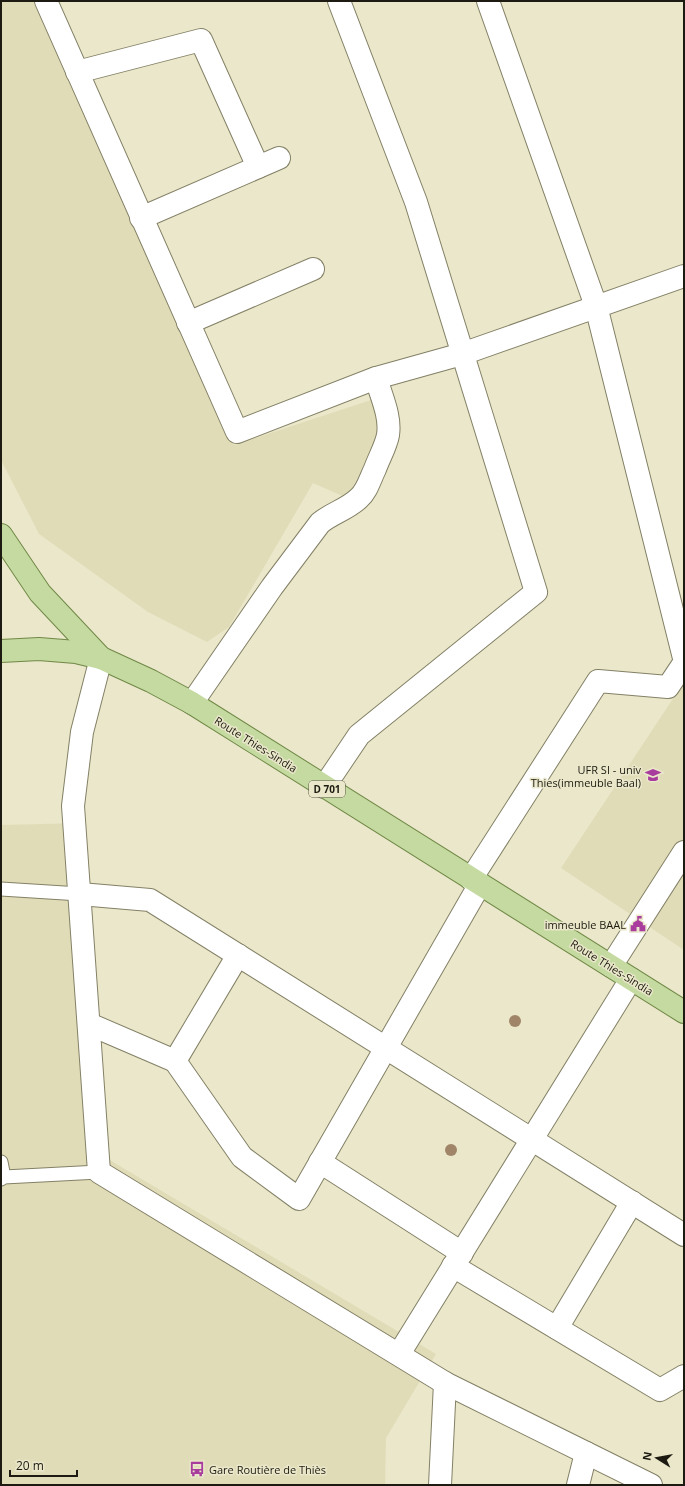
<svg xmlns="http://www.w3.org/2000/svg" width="685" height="1486" font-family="'Open Sans',sans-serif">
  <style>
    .built { fill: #e1dcb8 }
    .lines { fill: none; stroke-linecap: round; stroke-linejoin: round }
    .service-casing { stroke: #838066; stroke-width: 15 }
    .minor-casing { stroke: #838066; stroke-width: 24 }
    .primary-casing { stroke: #708846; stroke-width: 24 }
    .service { stroke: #fff; stroke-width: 13 }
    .minor { stroke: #fff; stroke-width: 22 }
    .primary { stroke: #c4daa1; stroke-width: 22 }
    .tree { fill: #a08568 }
    .labels { text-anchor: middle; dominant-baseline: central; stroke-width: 3; stroke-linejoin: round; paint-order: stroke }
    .shield { fill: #eae7ca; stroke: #5a5848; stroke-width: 1 }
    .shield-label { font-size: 10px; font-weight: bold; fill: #1d1b11 }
    .street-label { font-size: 11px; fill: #1d1b11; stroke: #eae7ca }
    .poi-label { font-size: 11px; fill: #1d1b11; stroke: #eae7ca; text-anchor: end }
  </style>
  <rect width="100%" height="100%" fill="#eae7ca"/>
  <g class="built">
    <path d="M1,1H37L62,54L234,445L371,400L385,425L347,498L313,483L229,627L207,642L148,612L39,534L1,460Z"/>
    <path d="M684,682V950L561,868Z"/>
    <path d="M82,823L108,1159L436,1354L386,1438L385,1485H1V825Z"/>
  </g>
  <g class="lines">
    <defs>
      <g id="service">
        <path d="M1,889L80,894"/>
        <path d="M1,1162L4,1177"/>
        <path d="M1,1179L4,1177L99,1172"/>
      </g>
      <g id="minor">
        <path d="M46,1L237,432L376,378L462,354L684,276"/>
        <path d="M488,1L596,306L684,658"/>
        <path d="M77,72L201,40L258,167"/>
        <path d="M141,218L279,158"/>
        <path d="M188,323L313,269"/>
        <path d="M101,658L82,732L73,806L99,1172L445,1383L651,1485"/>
        <path d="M192,703L272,587L320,523C332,513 348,509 359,498C367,491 370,479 375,469C379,458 386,446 388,435C391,416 381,396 376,378"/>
        <path d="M324,787L359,735L536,592L416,202L339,1"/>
        <path d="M471,879L598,681L668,687L684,663"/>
        <path d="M80,894L150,900L684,1235"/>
        <path d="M611,966L684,852"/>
        <path d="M89,1024L175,1061L242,1157L299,1199L480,884"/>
        <path d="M175,1061L238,955"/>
        <path d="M320,1162L462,1253"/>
        <path d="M453,1266L660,1390L684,1376"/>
        <path d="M557,1328L632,1202"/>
        <path d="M399,1354L631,979"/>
        <path d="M440,1485L445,1383"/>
        <path d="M578,1485L586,1453"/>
      </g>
      <g id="primary">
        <path d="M1,535L40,593L101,658L151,681L192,703L684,1012"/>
        <path d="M1,651L39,649L76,652L101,658"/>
      </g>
    </defs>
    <use href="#service" class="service-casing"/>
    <use href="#minor" class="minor-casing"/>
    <use href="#primary" class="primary-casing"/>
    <use href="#service" class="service"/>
    <use href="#minor" class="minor"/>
    <use href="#primary" class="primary"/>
  </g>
  <g class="tree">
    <circle cx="515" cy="1021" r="6"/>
    <circle cx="451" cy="1150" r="6"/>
  </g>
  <defs>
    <symbol id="university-bare" viewBox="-9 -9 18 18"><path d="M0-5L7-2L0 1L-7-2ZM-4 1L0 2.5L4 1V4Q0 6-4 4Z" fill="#a83d9d" stroke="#eae7ca" stroke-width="2.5" paint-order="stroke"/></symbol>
    <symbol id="civic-bare" viewBox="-9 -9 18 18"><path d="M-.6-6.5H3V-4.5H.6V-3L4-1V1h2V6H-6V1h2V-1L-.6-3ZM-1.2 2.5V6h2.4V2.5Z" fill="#a83d9d" stroke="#eae7ca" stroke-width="2.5" paint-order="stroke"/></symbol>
    <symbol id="bus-bare" viewBox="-9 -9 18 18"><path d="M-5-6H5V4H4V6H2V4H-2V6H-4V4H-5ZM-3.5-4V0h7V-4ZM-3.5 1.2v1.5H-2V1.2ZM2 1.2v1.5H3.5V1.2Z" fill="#a83d9d" stroke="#eae7ca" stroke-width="2.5" paint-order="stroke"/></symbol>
  </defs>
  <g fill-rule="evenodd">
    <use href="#university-bare" x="642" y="764" width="22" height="22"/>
    <use href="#civic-bare" x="627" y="913" width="22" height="22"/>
    <use href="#bus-bare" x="186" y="1458" width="22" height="22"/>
  </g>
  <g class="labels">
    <rect class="shield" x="309" y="781" width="36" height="16" rx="3"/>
    <g class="shield-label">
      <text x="327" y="789">D 701</text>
    </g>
    <g class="street-label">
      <text transform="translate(256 744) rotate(32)">Route Thies-Sindia</text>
      <text transform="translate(612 967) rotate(32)">Route Thies-Sindia</text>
    </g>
    <g class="poi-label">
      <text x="641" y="769">UFR SI - univ<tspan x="641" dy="13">Thies(immeuble Baal)</tspan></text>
      <text x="626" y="924">immeuble BAAL</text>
      <text x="209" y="1469" text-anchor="start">Gare Routière de Thiès</text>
    </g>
  </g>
  <rect width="685" height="1486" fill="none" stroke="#1d1b11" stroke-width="4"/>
  <g transform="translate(657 1458) rotate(281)" stroke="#eae7ca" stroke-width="3" paint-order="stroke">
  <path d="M0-3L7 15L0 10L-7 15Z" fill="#1d1b11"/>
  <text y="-6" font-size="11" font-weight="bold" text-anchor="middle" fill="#1d1b11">N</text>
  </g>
  <path d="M10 1470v6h67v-6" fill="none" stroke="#1d1b11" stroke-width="2"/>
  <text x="16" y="1470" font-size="12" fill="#1d1b11" stroke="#eae7ca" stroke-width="3" paint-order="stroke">20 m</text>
</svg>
